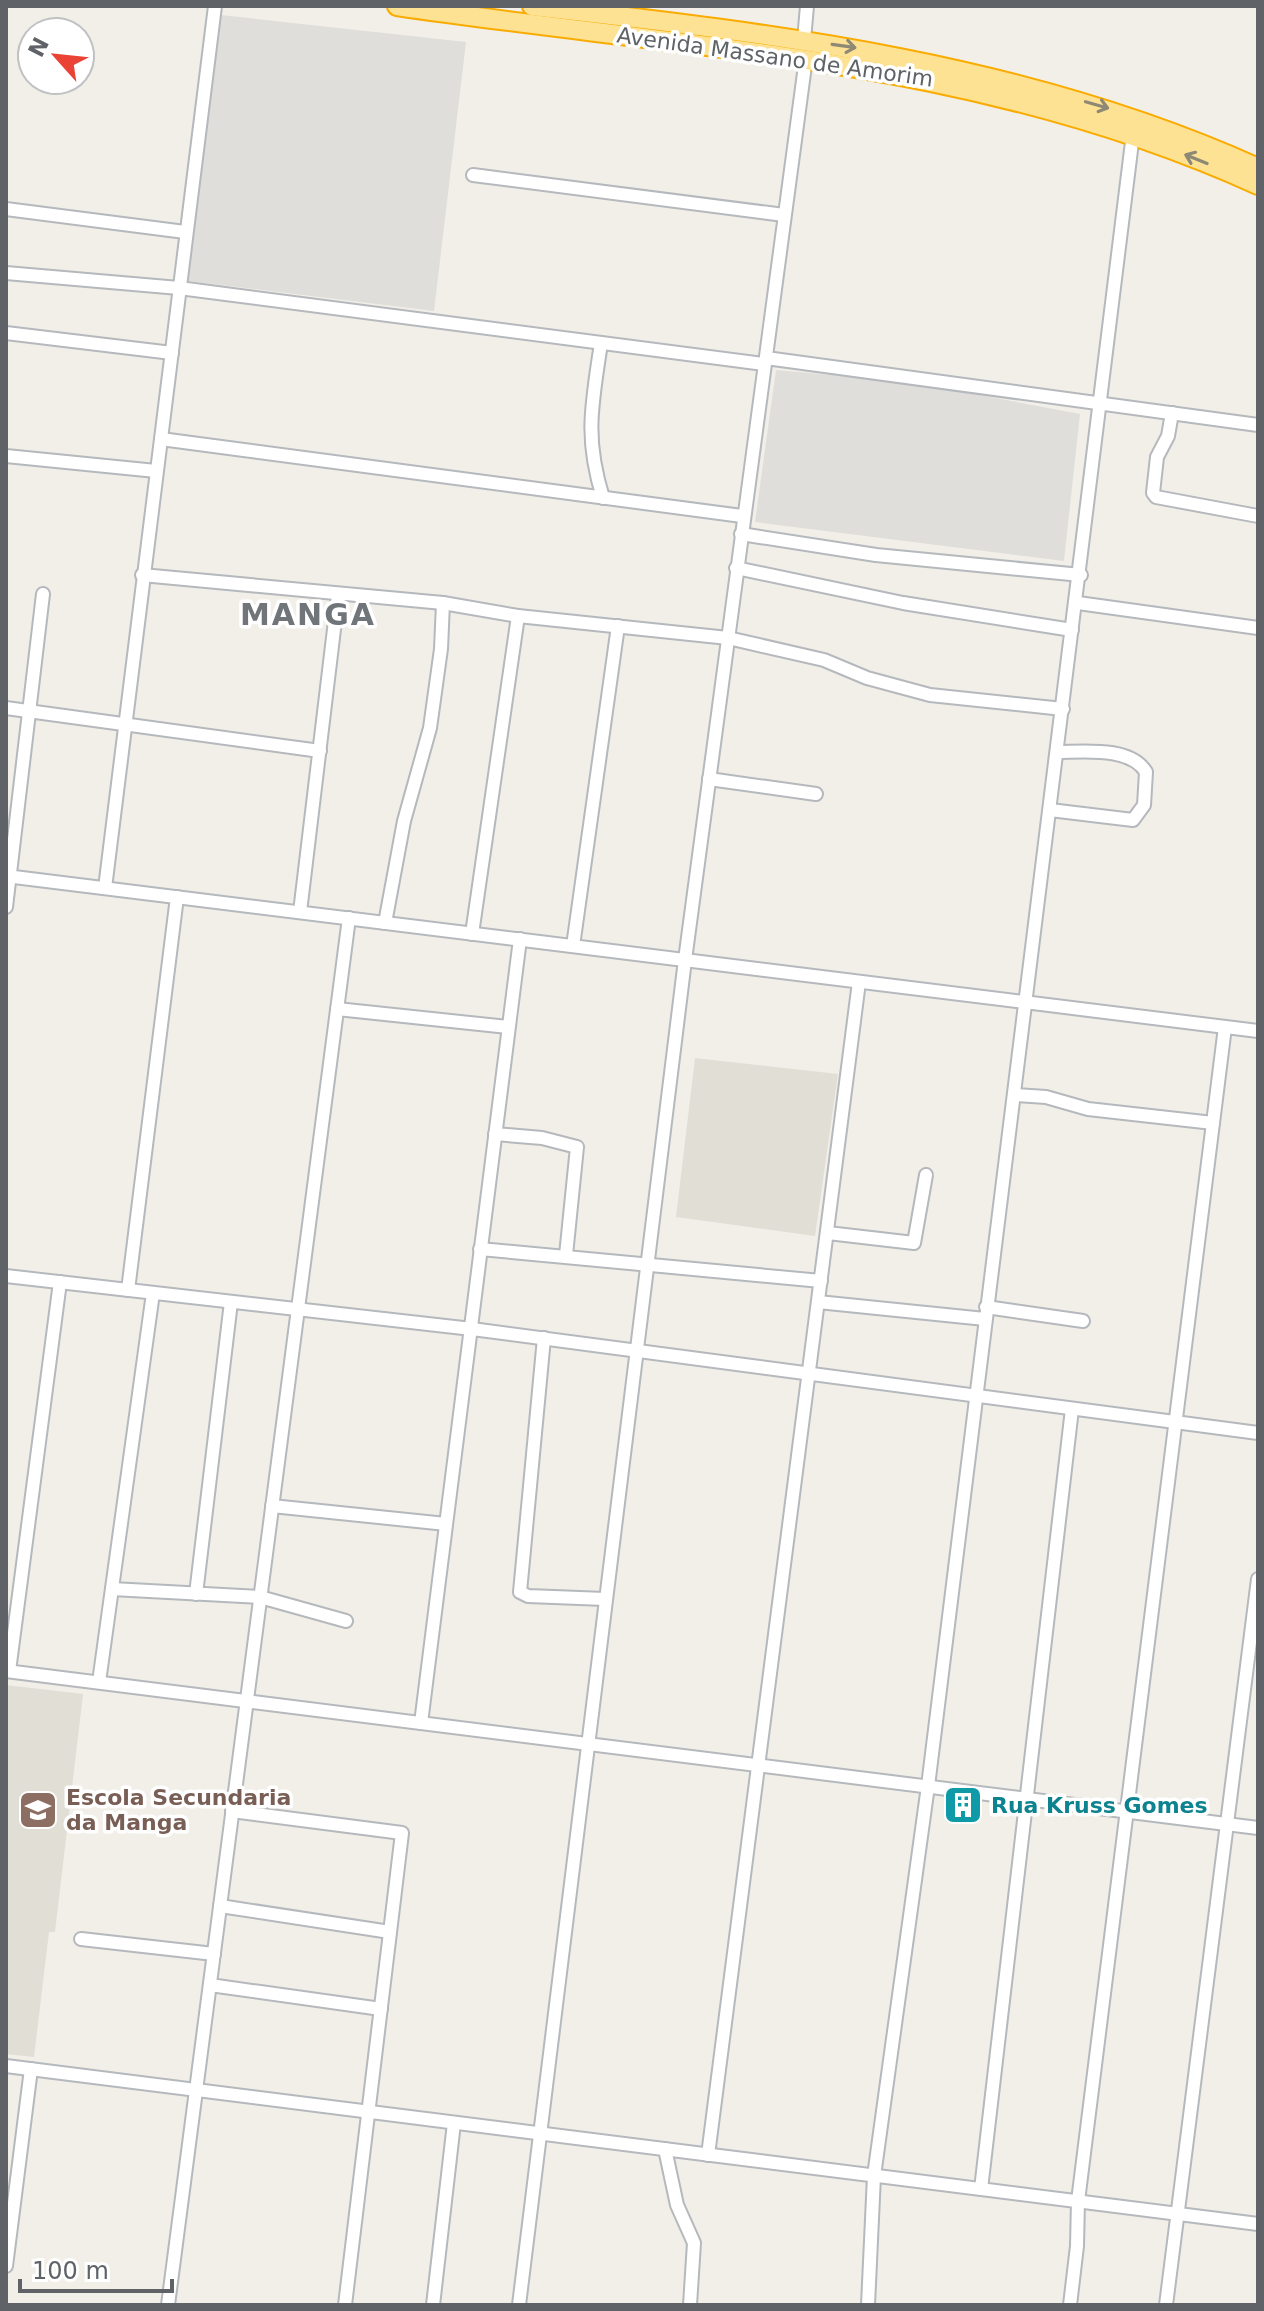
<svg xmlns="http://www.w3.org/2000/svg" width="1264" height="2311" font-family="'DejaVu Sans',sans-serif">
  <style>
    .industrial { fill: #e0deda }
    .education { fill: #e1ded6 }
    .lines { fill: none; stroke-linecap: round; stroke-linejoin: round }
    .minor-casing { stroke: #b5b8bc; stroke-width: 16 }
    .highway-casing { stroke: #f9ab00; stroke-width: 22 }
    .minor { stroke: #fff; stroke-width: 12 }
    .highway { stroke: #fde293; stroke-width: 18 }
    .oneway { stroke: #8e8975 }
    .labels { text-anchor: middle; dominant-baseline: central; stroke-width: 7; stroke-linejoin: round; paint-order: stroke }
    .street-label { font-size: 22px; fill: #5f6368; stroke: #fff }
    .education-label { font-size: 22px; font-weight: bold; fill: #785e54; stroke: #fff; text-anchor: start }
    .culture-label { font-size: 22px; font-weight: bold; fill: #0d838f; stroke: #fff; text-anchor: start }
    .district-label { font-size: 30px; font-weight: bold; letter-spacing: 2px; fill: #70757a; stroke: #fff }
  </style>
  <rect width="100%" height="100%" fill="#f1efe8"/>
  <g class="industrial">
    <path d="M221,15L466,42L434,311L188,281Z"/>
    <path d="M776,370L910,382L1080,414L1064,561L755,522Z"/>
  </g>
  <g class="education">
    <path d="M695,1058L838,1074L815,1236L676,1217Z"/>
    <path d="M6,1685L83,1694L55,1932H49L34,2057L6,2054Z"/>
  </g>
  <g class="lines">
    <defs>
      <g id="minor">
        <path d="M804,40L807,6"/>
        <path d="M473,175L784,215"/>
        <path d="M6,209L185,232"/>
        <path d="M6,273L179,288L764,364"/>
        <path d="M6,333L172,353"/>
        <path d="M601,343C592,405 584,436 603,498"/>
        <path d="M766,358L1258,425"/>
        <path d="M1172,413L1168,436L1157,457L1153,493L1156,497L1258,516"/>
        <path d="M161,439L742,516"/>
        <path d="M6,456L156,471"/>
        <path d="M741,534L876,555L1081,575"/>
        <path d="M736,568L903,603L1072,630"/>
        <path d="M142,575L443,603L518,616L728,638L824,660L867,678L930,695L1063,709"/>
        <path d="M1078,603L1258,628"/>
        <path d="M6,708L320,751"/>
        <path d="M709,779L816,794"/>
        <path d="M1050,810L1133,820L1144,805L1146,772C1130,746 1083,752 1057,752"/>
        <path d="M6,876L1258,1031"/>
        <path d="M105,888L215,6"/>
        <path d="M6,907L43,594"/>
        <path d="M300,912L338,596"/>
        <path d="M385,923L404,821L430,728L441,649L443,603"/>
        <path d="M472,934L518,616"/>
        <path d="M573,946L618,626"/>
        <path d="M337,1009L508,1027"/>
        <path d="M1015,1095L1046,1097L1088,1109L1213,1123"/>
        <path d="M495,1134L542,1138L577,1147L566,1255"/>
        <path d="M828,1233L914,1243L926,1175"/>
        <path d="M480,1249L821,1281"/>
        <path d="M6,1276L472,1329L1258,1433"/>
        <path d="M128,1290L177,897"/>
        <path d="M818,1302L985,1319"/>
        <path d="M986,1307L1083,1321"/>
        <path d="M544,1338L520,1592L528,1596L605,1599"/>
        <path d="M272,1506L446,1524"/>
        <path d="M112,1589L260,1597L346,1621"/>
        <path d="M196,1594L231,1302"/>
        <path d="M6,1671L1258,1828"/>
        <path d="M9,1671L60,1282"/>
        <path d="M99,1682L153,1293"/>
        <path d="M421,1723L520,939"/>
        <path d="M232,1811L402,1833L345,2305"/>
        <path d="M220,1906L390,1932"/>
        <path d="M81,1939L214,1954"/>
        <path d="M210,1985L381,2009"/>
        <path d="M6,2066L1258,2224"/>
        <path d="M665,2149L677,2205L694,2243L690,2305"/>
        <path d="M708,2155L859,982"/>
        <path d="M981,2189L1072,1409"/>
        <path d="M6,2266L31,2069"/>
        <path d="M168,2305L349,918"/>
        <path d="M433,2305L454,2123"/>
        <path d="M519,2305L685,960L806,58"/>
        <path d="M868,2305L874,2176L928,1786L1133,134"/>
        <path d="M1070,2305L1077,2246L1078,2201L1225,1027"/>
        <path d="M1166,2305L1258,1579"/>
      </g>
      <g id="highway">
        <path d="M397,6C695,50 978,58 1258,185"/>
        <path d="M532,6C781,34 1028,64 1258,168"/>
      </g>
    </defs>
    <use href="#minor" class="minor-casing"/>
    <use href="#highway" class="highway-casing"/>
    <use href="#minor" class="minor"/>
    <use href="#highway" class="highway"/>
  </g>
  <defs><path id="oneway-shaft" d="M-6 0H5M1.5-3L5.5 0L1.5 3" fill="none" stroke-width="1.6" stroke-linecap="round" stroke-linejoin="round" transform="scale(2)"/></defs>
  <g class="oneway">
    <use href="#oneway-shaft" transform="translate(844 46) rotate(8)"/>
    <use href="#oneway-shaft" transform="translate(1097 105) rotate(16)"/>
    <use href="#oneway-shaft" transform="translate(1196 159) rotate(-158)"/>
  </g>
  <defs>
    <symbol id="building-square" viewBox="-11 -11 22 22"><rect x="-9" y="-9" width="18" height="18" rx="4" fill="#0f9aa8" stroke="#fff"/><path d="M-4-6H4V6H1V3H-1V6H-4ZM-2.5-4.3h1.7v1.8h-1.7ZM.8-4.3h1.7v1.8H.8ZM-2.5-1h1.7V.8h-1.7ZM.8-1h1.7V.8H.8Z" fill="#fff"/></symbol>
    <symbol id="school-square" viewBox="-11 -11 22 22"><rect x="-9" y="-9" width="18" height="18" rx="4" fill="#8d6e63" stroke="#fff"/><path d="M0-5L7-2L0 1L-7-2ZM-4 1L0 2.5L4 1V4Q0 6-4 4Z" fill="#fff"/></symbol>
  </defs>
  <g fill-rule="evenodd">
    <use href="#building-square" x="941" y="1783" width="44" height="44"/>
    <use href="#school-square" x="16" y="1788" width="44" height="44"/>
  </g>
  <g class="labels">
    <g class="street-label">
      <text transform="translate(775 57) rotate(8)">Avenida Massano de Amorim</text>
    </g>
    <g class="education-label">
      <text x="66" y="1797">Escola Secundaria<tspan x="66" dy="25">da Manga</tspan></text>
    </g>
    <g class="culture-label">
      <text x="991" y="1805">Rua Kruss Gomes</text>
    </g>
    <g class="district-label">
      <text x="308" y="614">MANGA</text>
    </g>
  </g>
  <rect width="1264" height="2311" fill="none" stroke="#5f6368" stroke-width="16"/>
  <g transform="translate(56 56) rotate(297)"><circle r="38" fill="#ffffff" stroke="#bfc1c3" stroke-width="2"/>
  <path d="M0-6L14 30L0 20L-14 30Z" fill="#ea4335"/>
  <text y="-12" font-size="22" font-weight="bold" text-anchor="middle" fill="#5f6368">N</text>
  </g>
  <path d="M20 2279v12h152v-12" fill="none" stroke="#5f6368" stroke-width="4"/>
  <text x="32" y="2279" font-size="24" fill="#5f6368" stroke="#ffffff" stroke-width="6" paint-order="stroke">100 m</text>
</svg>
